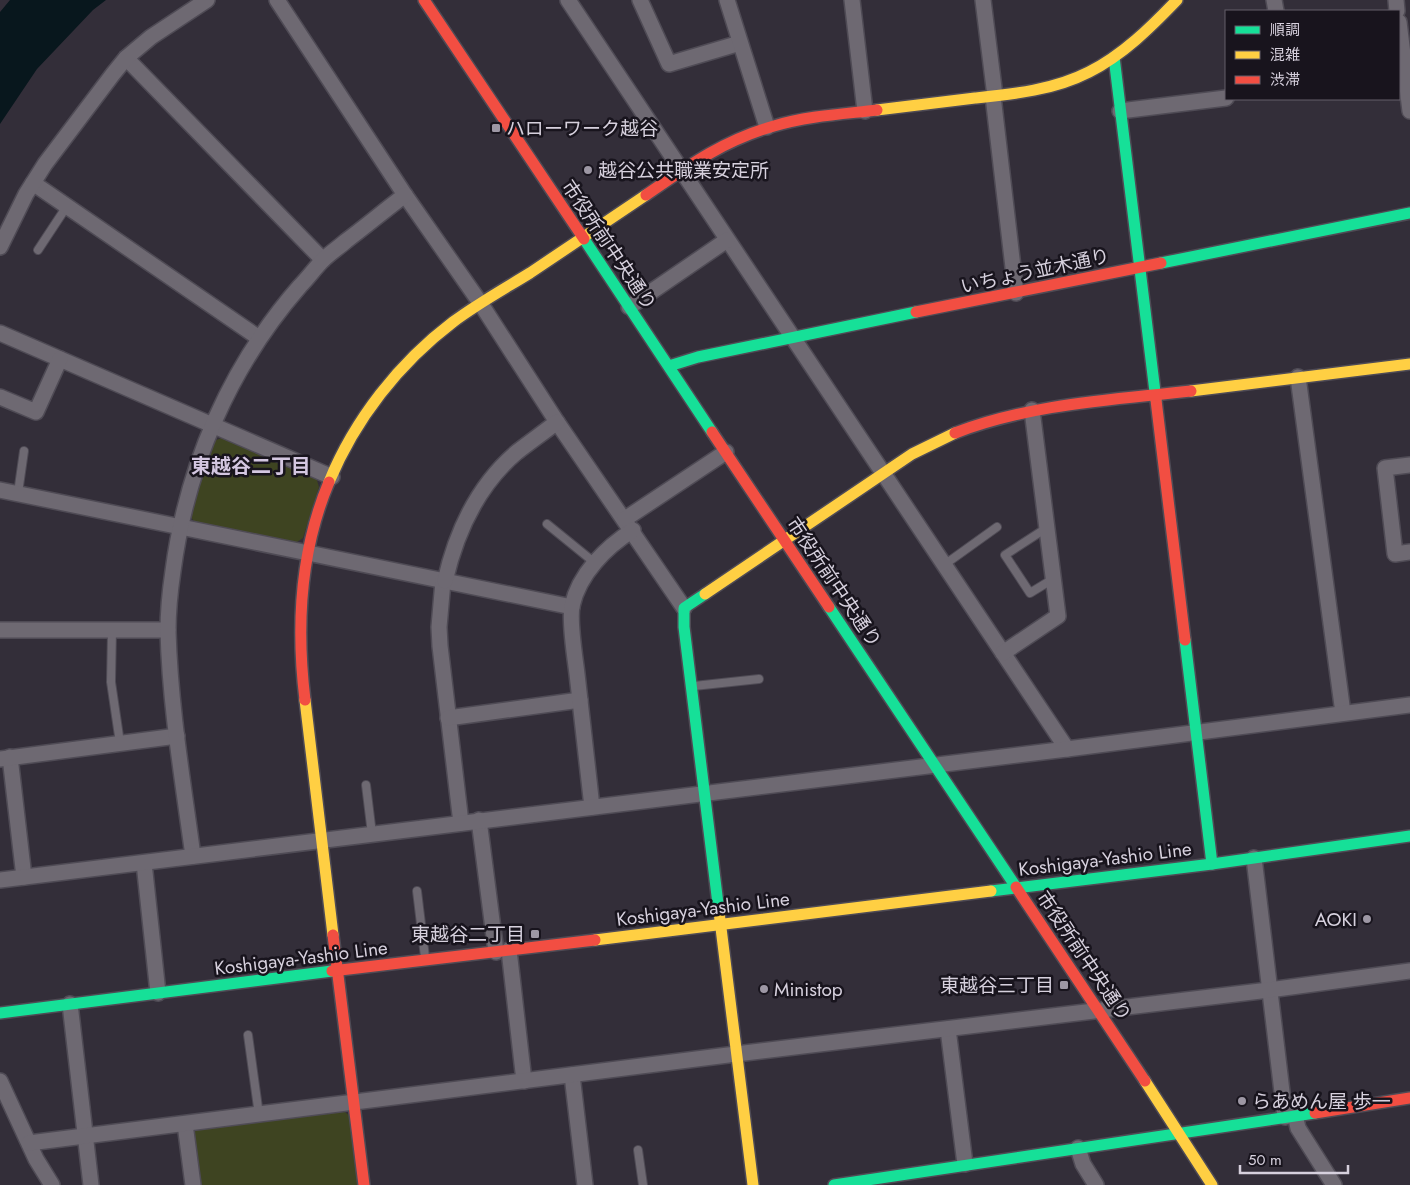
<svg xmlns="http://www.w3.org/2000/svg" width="1410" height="1185" font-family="Jost,'Noto Sans JP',sans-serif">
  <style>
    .green { fill: #3e4421 }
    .water { fill: #08171d }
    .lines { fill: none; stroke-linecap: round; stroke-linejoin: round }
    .lane-casing { stroke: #4f4b55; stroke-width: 10 }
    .street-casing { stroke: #4f4b55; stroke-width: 18 }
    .fast-casing { stroke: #4f4b55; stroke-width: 14 }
    .slow-casing { stroke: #4f4b55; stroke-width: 14 }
    .jam-casing { stroke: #4f4b55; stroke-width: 14 }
    .lane { stroke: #6e6972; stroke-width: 8 }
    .street { stroke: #6e6972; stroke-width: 15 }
    .fast { stroke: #16e098; stroke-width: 11 }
    .slow { stroke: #ffcf43; stroke-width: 11 }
    .jam { stroke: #f24e42; stroke-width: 11 }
    .poi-dot { fill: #9d97a4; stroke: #18141d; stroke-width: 2 }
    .labels { text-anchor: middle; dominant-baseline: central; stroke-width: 5; stroke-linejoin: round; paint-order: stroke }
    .poi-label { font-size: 19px; fill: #d6d0dd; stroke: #18141d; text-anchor: start }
    .street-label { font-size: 19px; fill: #d6d0dd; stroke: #18141d }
    .neighbourhood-label { font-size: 20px; font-weight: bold; fill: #d4c7e1; stroke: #18141d }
  </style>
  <rect width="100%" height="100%" fill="#332e39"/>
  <g class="green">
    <path d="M223,437L316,477L319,487L303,538L294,544L195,523L189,514L212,442Z"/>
    <path d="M341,1109L350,1116L358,1185H198L191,1134L196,1127Z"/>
  </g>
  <path class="water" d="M10,0H106L93,10L37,69L0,124V12Z"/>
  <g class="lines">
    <defs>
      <g id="lane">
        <path d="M38,250L67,206"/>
        <path d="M18,493L24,451"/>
        <path d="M547,524L595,563"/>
        <path d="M1048,527L1005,555L1030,593L1053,579"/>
        <path d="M944,565L997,527"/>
        <path d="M112,630L111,682L120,743"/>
        <path d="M694,686L759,679"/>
        <path d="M366,785L372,834"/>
        <path d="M417,891L425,957"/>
        <path d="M248,1035L259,1115"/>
        <path d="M638,1150L643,1185"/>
      </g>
      <g id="street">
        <path d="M277,0L405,195L481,304L557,422L684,608"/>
        <path d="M568,0L1067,749"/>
        <path d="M640,0L669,64L740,43"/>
        <path d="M727,0L767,127"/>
        <path d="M852,0L865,111"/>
        <path d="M983,0L995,96"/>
        <path d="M1274,0L1276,11"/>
        <path d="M1396,0L1397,11"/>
        <path d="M1399,22L1410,111"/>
        <path d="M126,58L323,260"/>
        <path d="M993,96L1016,293"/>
        <path d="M1120,111L1226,98"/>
        <path d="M33,183L259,338"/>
        <path d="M0,247L26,194L45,164L113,74L126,58L151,37L207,0"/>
        <path d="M629,307L727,240"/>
        <path d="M0,333L332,477"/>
        <path d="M1298,377L1343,713"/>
        <path d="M0,397L36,412L60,359"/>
        <path d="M1410,465L1385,468L1395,554L1410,552"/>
        <path d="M0,490L572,607"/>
        <path d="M625,519L726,452"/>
        <path d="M443,581L439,627L440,646L461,823"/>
        <path d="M445,581C456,533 478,485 517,452C530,442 544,432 557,422"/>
        <path d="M0,630H168"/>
        <path d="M1003,653L1058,616L1032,410"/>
        <path d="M448,718L580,700"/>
        <path d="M10,757L24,877"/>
        <path d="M0,759L177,736"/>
        <path d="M592,807C587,763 582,719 577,674C575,657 569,622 572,606C579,574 606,547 633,530"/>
        <path d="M479,820L496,952"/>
        <path d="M193,856C183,782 170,706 168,631C168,611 170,591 173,571C187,465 230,366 300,286C308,278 315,268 323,260C330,253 338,248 346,241C366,226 385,210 405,195"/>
        <path d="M1254,858L1285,1117"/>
        <path d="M144,863L158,993"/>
        <path d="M0,880L1067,749L1410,705"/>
        <path d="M509,950L524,1081"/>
        <path d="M70,1004L91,1185"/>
        <path d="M948,1029L965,1164"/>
        <path d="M572,1075L585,1185"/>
        <path d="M0,1081L36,1159L52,1185"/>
        <path d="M1295,1115L1298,1128L1334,1185"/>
        <path d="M185,1124L193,1185"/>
        <path d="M29,1143L736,1054L1269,990L1410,971"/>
        <path d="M1078,1148L1083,1164L1096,1185"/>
      </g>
      <g id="fast">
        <path d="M1114,57L1156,400"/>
        <path d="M584,239L712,432"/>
        <path d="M1161,263L1410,213"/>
        <path d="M669,366L698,357L916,312"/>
        <path d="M705,594L684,608V627L719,912"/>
        <path d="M829,607L1016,887"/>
        <path d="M1185,640L1212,864"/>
        <path d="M991,891L1212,864L1410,836"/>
        <path d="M0,1013L332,971"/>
        <path d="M834,1185L1315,1113"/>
      </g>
      <g id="slow">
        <path d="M877,110C909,106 942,102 975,98C1014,94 1054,90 1089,72C1123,55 1151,27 1177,0"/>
        <path d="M1191,391L1410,364"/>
        <path d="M329,482C355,419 399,363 453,322C477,304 504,289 530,273C569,247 607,221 646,195"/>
        <path d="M705,594L912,454L955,433"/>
        <path d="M305,700L333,935"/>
        <path d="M719,912L753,1185"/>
        <path d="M595,940L991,891"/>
        <path d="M1145,1081L1212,1185"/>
      </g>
      <g id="jam">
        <path d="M424,0L584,239"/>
        <path d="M646,195C688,166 724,140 774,126C807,116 843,114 877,110"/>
        <path d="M916,312L1161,263"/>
        <path d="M1156,400L1185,640"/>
        <path d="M712,432L829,607"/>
        <path d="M955,433C1030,404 1112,400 1191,391"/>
        <path d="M305,700C296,626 300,551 329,482"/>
        <path d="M1016,887L1145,1081"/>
        <path d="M333,935L364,1185"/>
        <path d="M332,971L595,940"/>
        <path d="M1315,1113L1410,1098"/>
      </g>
    </defs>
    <use href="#lane" class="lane-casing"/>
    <use href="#street" class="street-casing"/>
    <use href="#fast" class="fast-casing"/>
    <use href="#slow" class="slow-casing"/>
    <use href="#jam" class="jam-casing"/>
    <use href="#lane" class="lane"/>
    <use href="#street" class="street"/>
    <use href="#fast" class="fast"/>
    <use href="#slow" class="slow"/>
    <use href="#jam" class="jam"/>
  </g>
  <g class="poi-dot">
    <rect x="491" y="123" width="10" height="10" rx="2.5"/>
    <circle cx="588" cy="170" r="5"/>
    <circle cx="1367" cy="919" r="5"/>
    <rect x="530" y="929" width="10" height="10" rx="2.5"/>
    <rect x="1059" y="980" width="10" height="10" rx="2.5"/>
    <circle cx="764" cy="989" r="5"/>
    <circle cx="1242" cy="1101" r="5"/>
  </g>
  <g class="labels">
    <g class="poi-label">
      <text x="506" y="128">ハローワーク越谷</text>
      <text x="598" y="170">越谷公共職業安定所</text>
      <text x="1357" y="919" text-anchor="end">AOKI</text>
      <text x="525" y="934" text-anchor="end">東越谷二丁目</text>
      <text x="1054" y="985" text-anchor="end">東越谷三丁目</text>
      <text x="774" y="989">Ministop</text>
      <text x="1252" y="1101">らあめん屋 歩一</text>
    </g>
    <g class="street-label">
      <text transform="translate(609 245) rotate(56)">市役所前中央通り</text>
      <text transform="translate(1035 271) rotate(-12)">いちょう並木通り</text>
      <text transform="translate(834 582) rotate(56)">市役所前中央通り</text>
      <text transform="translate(1105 859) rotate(-7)">Koshigaya-Yashio Line</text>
      <text transform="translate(703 909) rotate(-7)">Koshigaya-Yashio Line</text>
      <text transform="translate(1084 956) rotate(56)">市役所前中央通り</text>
      <text transform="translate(301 958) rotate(-7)">Koshigaya-Yashio Line</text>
    </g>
    <g class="neighbourhood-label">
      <text x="251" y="466">東越谷二丁目</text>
    </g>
  </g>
  <rect x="1225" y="10" width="175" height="90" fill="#18141d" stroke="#645f6a"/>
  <rect x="1235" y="26" width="25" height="8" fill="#16e098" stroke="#645f6a"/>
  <text x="1270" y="35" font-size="15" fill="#d6d0dd">順調</text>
  <rect x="1235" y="51" width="25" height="8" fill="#ffcf43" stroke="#645f6a"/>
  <text x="1270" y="60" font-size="15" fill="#d6d0dd">混雑</text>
  <rect x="1235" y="76" width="25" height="8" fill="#f24e42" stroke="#645f6a"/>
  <text x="1270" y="85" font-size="15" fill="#d6d0dd">渋滞</text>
  <path d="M1240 1165v8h108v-8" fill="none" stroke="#d6d0dd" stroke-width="2.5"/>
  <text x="1248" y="1165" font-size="15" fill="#d6d0dd" stroke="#18141d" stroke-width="4" paint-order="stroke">50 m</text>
</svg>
